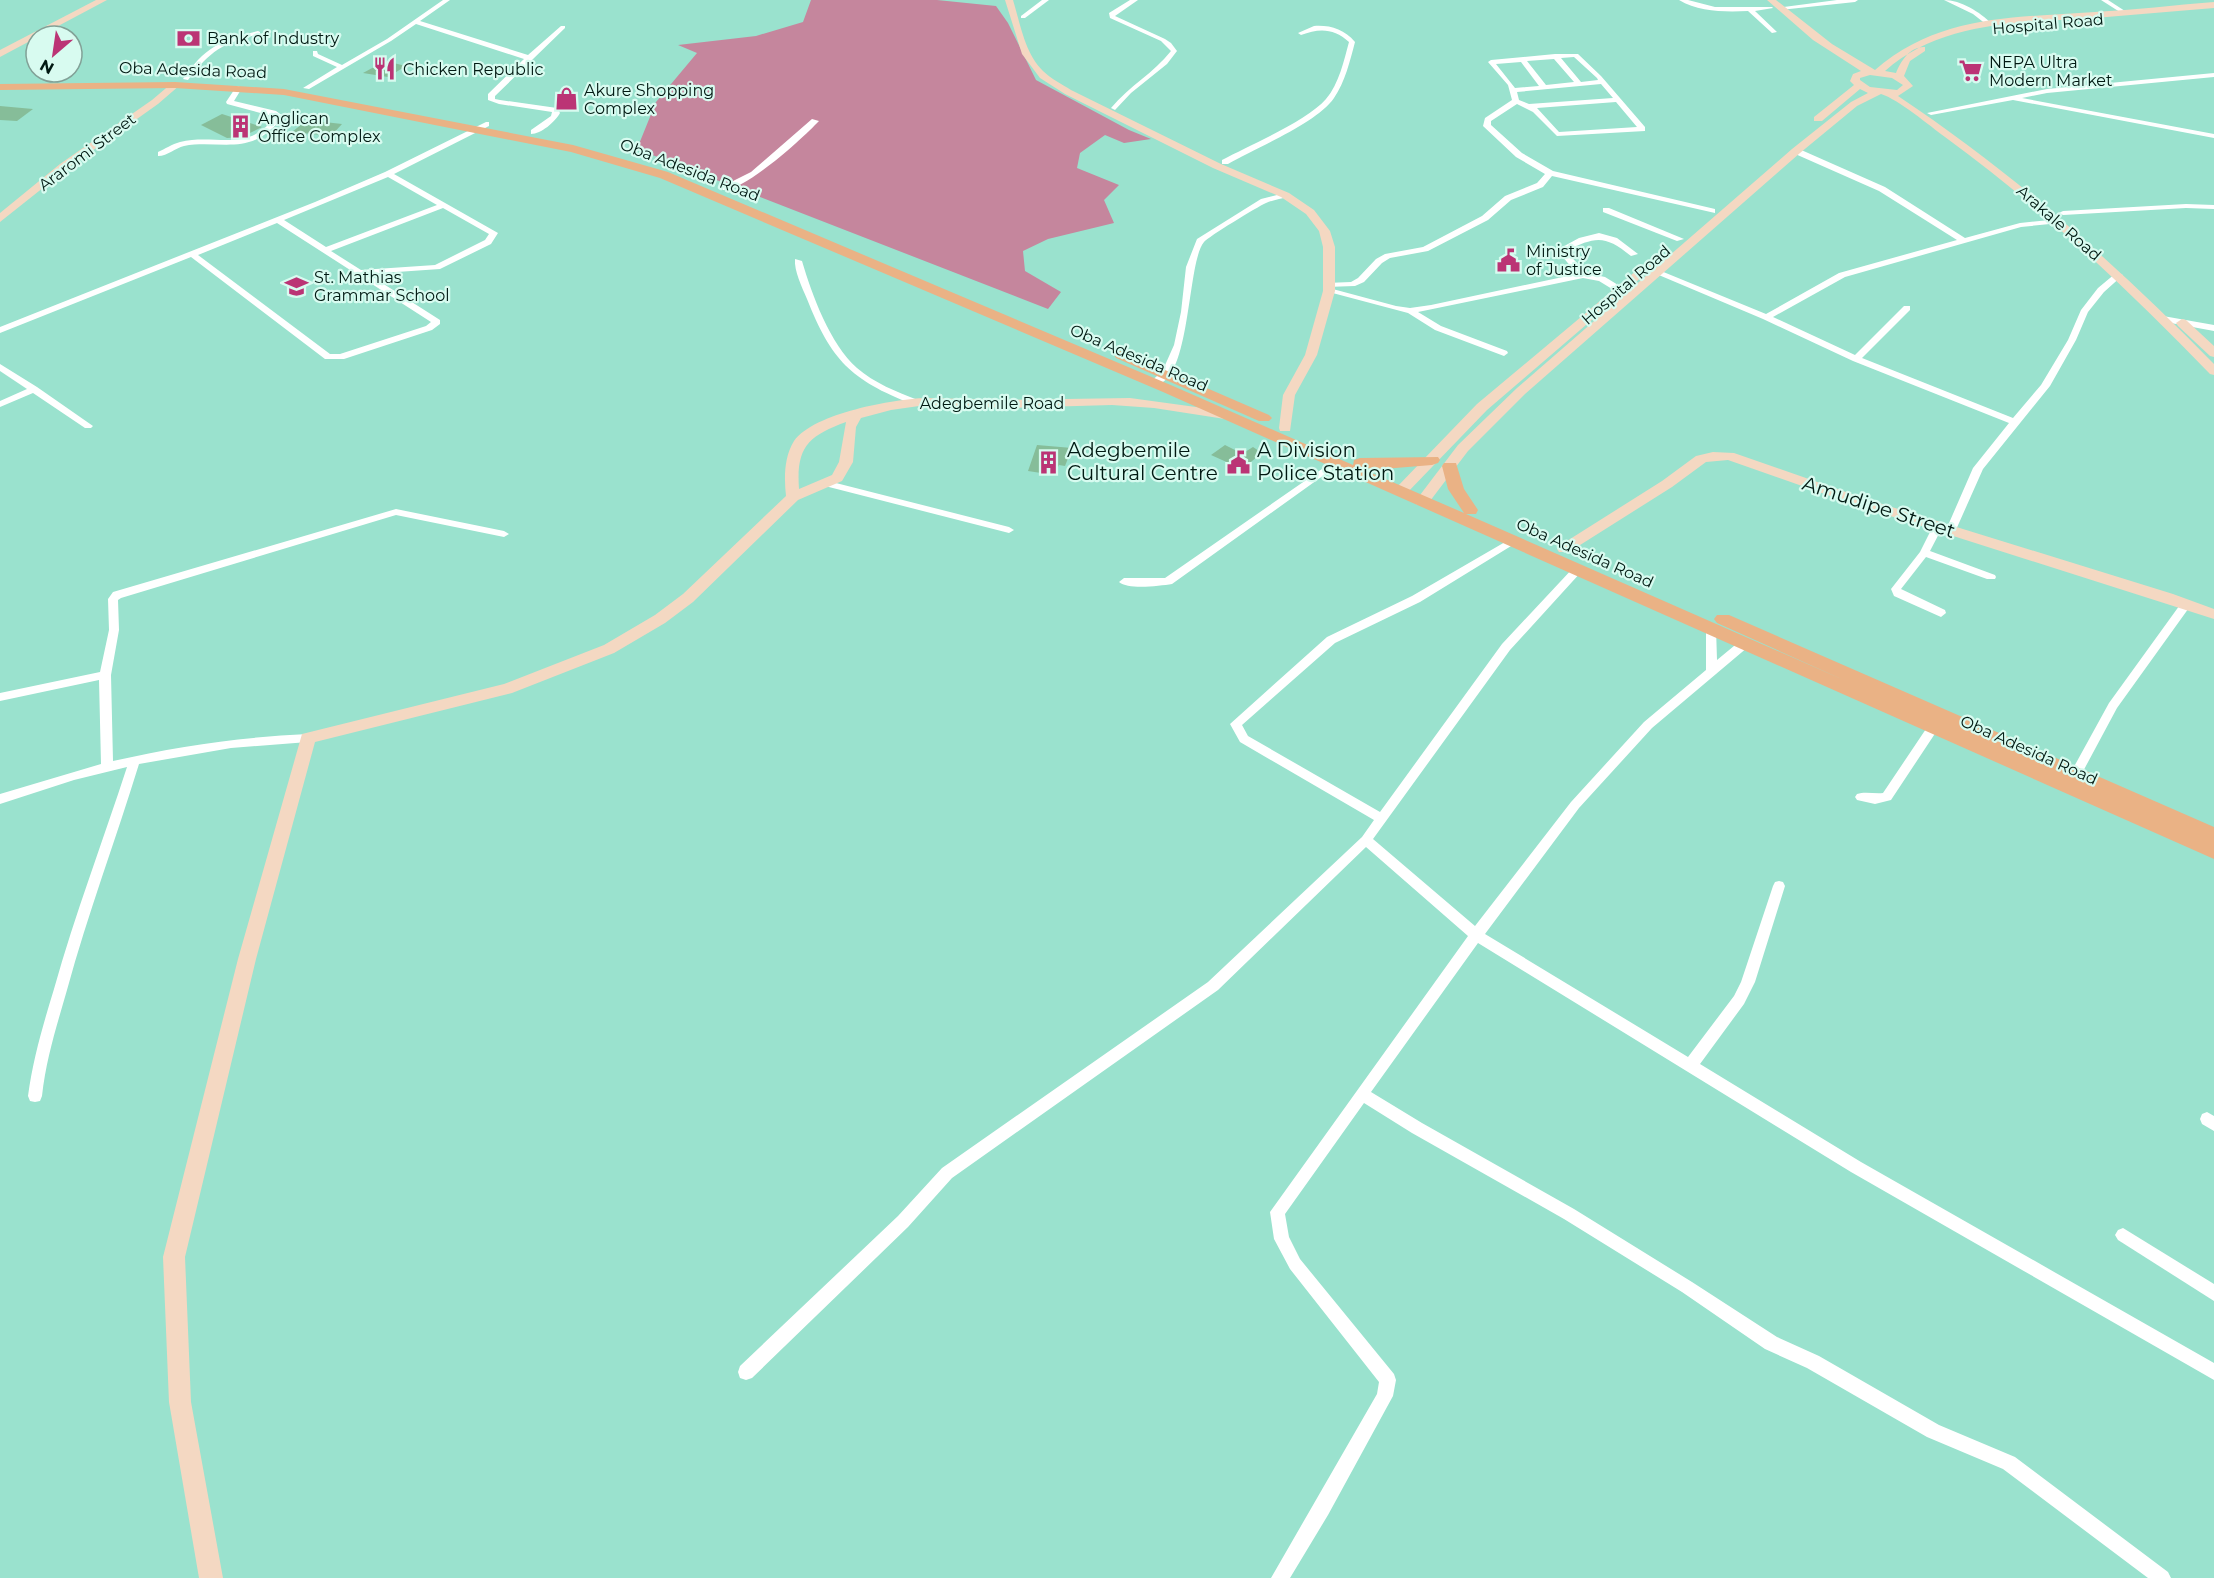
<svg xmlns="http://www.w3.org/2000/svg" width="2214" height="1578" font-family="Montserrat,sans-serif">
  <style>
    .forest { fill: #c5869d }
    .building { fill: #86bd99 }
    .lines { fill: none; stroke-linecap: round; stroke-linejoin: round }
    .street { fill: #fff; fill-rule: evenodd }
    .secondary { fill: #f4d8c2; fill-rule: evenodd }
    .primary { fill: #eab285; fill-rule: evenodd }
    .labels { text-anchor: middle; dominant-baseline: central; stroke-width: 4.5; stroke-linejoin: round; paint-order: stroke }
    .far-street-label { font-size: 16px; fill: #001912; stroke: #d8fbf0 }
    .far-poi-label { font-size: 16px; fill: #001912; stroke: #d8fbf0; text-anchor: start }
    .poi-label { font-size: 20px; fill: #001912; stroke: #d8fbf0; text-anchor: start }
    .street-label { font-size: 20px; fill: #001912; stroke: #d8fbf0 }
  </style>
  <rect width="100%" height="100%" fill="#9ae2ce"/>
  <path class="forest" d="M811,0H937L996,6L1008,23L1036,80L1129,130L1151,139L1124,143L1105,135L1080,153L1077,168L1119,185L1104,200L1114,223L1048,239L1023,251L1025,271L1061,292L1048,309L637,149L656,102L697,53L678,45L756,36L803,22Z"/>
  <g class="building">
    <path d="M385,61L406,66L388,77L363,73Z"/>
    <path d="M0,106L33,109L17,121L0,120Z"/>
    <path d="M222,114L247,122L262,127L242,137L227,138L201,125Z"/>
    <path d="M307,120L342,124L331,136L292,132Z"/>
    <path d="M1037,445L1072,448L1065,466L1059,465L1054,475L1028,471Z"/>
    <path d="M1225,445L1237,451L1240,450L1245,452L1253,447L1262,453L1242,469L1211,455Z"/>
  </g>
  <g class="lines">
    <g class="street">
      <path d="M443,0H450L420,21L528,55L561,26H565V28L495,96V99L500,100L557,108L560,113C555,122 541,134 531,134V130L551,116L552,112L499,104L488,100V94L524,59L416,24L391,41L309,89L303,88L337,67L313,56V51H317L318,54L342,65L387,39Z"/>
      <path d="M1042,0H1049L1025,18H1021V16Z"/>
      <path d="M1130,0H1138L1115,16L1165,39L1171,43L1177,51L1167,64L1131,93L1115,110L1111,108C1129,86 1154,73 1171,51L1161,41L1110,18L1109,13Z"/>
      <path d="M1679,0H1688L1715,7H1772L1773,8L1755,11L1777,32L1772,33L1748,11C1725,12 1699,12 1679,0Z"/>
      <path d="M1837,0H1858L1855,2L1780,10L1777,8Z"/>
      <path d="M1944,0C1961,0 1980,12 1992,24L1987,25L1973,14Z"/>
      <path d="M2101,0H2108L2128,13L2123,14Z"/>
      <path d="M1314,26C1330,25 1344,29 1355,42C1350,61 1345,82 1334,98C1317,123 1256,148 1228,164H1222V160C1250,145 1307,121 1326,99C1339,84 1344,60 1349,42C1334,28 1319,28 1301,35L1298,33Z"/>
      <path d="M258,31L260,32V34C223,43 212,49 188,80L183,79C205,47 221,40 258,31Z"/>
      <path d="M1555,54H1578L1601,76L1645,127V131L1557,136L1533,112L1517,104L1491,121V125L1522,153L1553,171L1715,209V213L1552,176L1543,187L1511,200L1488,220L1428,251L1390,258L1382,263L1364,282L1355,286L1326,287V283L1351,282L1358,278L1376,259L1385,254L1423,247L1482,216L1505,196L1537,183L1545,174L1516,157L1483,126L1485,118L1512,100L1508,85L1488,62L1491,60ZM1574,57L1597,78L1598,80L1581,82L1561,58ZM1554,59L1574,82L1546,85L1527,61ZM1521,62L1539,86L1515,88L1496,64ZM1601,84L1613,98L1529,104L1519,100L1517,92ZM1616,102L1637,127L1559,132L1537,108Z"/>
      <path d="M2214,73V77L2047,93L2022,98L2214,134V138L2013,100L1931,115L1927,113L2047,89Z"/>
      <path d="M238,86L242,88L234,101L276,111L283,116C280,122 275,126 270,130C245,154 215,140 184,146C175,148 168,156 158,156V152C165,149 172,144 180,142C216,133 247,154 275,117L227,104L226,102L236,87Z"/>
      <path d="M812,119L819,121C803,138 745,191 723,190V186L751,172Z"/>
      <path d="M486,122H489V126L394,174L498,233L491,244L440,269L368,274L440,320V324L432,330L344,359H325L191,257L0,333V327L315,202L385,172ZM388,177L437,205L326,247L284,220ZM443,208L489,234L485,240L435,265L361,270L331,251ZM277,223L431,322L426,326L340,354H330L198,255Z"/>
      <path d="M1793,149H1799L1885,187L1965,238L2020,223L2060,219V223L2021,227L1845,277L1773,317L1855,355L1904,306H1910V310L1862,358L2013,418L2041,385L2068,340L2081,310L2098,288L2116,273L2123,275L2104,292L2088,312L2076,340L2050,386L1983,469L1955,532L1951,533L1946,530L1973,468L2009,423L1853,361L1763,319L1654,273L1661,271L1766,314L1839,273L1957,240L1879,191L1793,153Z"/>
      <path d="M1285,193H1288V197C1281,199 1272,200 1266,203C1257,207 1208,237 1204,242C1186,263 1192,390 1151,385V381L1162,372L1174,345L1181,312L1186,267L1197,239L1261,199Z"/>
      <path d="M2186,204L2214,205V209L2186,208L2063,215L2059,213L2063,211Z"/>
      <path d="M1603,208H1609L1684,239L1677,241L1603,212Z"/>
      <path d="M1599,233L1617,238L1638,254L1631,256C1605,235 1596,236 1566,251L1586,273L1605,277L1623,288V292H1617L1599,281L1583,278L1418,312L1441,326L1507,351L1508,353L1504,356L1435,330L1408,313L1325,291L1329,288L1396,306L1410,308L1431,305L1577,274L1557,250L1579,238Z"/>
      <path d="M795,259L802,261C812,295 830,344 857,368C874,383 897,392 918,400V404H912C851,380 831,360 807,299C802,287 794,271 795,259Z"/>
      <path d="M2163,316L2214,325V331L2160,321V317Z"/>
      <path d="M0,364L37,387L93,426L91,428H85L33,393L0,407V401L27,389L0,371Z"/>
      <path d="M1335,460L1338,461V465L1172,584C1159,586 1128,590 1119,582L1124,578H1165Z"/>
      <path d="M828,481L1009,527L1014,530L1009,533L825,486V482Z"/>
      <path d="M396,509L504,531L509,534L504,537L396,515L121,598L118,600L119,630L111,675L113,761C178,746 242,737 308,734L314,738L308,742L231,748L139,764C116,839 88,913 67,990C57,1025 46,1059 42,1096L40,1101L35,1102L30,1101L28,1096C33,1059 43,1025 54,989C75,914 103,841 127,767L74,780L0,804V794L101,764L99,680L0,701V693L100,672L109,630L108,599L113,592Z"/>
      <path d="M1938,523L1943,526L1930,551L1995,575L1996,577L1995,579H1987L1926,557L1901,589L1945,610L1946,613L1941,617L1894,596L1891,589L1920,552L1934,524Z"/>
      <path d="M1512,538L1516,539L1517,541L1516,543L1420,602L1335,643L1242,725L1248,736L1380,812L1502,644L1574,567H1582L1583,569L1582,571L1510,650L1373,839L1475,926L1571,802L1644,722L1706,670V628L1707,625H1715L1716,628L1717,660L1740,641H1748L1749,644L1748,647L1652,728L1579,808L1485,934L1688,1057L1734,996L1741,982L1773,886L1775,882L1779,881L1783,882L1785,886L1755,982L1744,1004L1700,1064L1861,1162L2214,1363V1380L1851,1172L1478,943L1371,1092L1422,1123L1574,1209L1692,1282L1777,1337L1819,1356L1939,1425L2015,1457L2168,1572L2171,1578H2148L2003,1469L1927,1437L1807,1368L1765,1349L1682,1292L1564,1219L1412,1133L1364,1103L1285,1214L1289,1237L1300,1259L1394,1374L1396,1380L1393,1396L1328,1515L1290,1578H1271L1377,1394L1379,1382L1290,1269L1274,1239L1270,1212L1468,936L1366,847L1218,990L952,1178L908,1227L752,1378L746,1380L740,1378L738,1372L740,1366L898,1216L942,1168L1208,982L1362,837L1374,820L1240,742L1230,724L1327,637L1412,596Z"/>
      <path d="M2186,601L2191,605L2117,708L2080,777H2072L2070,774L2109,703L2182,602Z"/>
      <path d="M1938,716L1944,720L1891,800L1875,804L1857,800L1855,797L1857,794C1865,791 1874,794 1883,793L1934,717Z"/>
      <path d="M2207,1112L2214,1116V1131L2202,1124L2200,1119L2202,1114Z"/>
      <path d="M2123,1228L2214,1284V1301L2118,1240L2115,1235L2118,1230Z"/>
    </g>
    <g class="secondary">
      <path d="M96,0H107L0,57V50Z"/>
      <path d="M1005,0H1013C1020,23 1025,54 1043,71C1051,79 1062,84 1071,90L1221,164L1289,193L1314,210L1330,231L1335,247V291L1317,355L1295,395L1290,431H1280L1279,428L1283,395L1305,355L1323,291V247L1319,231L1306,214L1281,197L1213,168L1065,94L1040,78L1022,54Z"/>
      <path d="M1767,0H1776L1832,44L1875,70C1940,14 2014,18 2095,12C2135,10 2174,5 2214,2V8C2174,11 2134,15 2095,18C2021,23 1943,20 1885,71L1896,73C1901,61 1910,46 1925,47V51L1910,61L1904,76L1913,86L1898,96C2014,173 2117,265 2214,364V375L2210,374C2127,288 2041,207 1945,137C1930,126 1898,99 1881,94L1857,106L1800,153L1525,394L1468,451L1427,505H1417L1415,502L1417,499L1458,445L1517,388L1792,149L1851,102L1868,93L1860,89L1822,121H1814V117L1854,85L1850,81L1853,74L1861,71L1813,40ZM1870,75L1892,78L1903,85L1897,90L1870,87L1860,80V78Z"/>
      <path d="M172,83L180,85L158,104L68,168L0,222V213L60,164L152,100Z"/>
      <path d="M1647,264L1651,265V269L1487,410L1405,495H1395L1393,492L1395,489L1477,404L1643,265Z"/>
      <path d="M2182,319L2186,320L2214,346V357L2210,356L2178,326L2176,323Z"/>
      <path d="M926,398L1007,400L1130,398L1225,411L1231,415L1225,419L1154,408L1112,405L1007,408L926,405L891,410L861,418L856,427L853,462L842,481L798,500L693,602L665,623L614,653L512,693L315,742L256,959L185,1257L191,1402L223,1578H199L169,1402L163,1257L238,959L302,734L504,684L604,645L655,615L683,594L786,496C784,478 784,457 794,441C814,413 894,399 926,398ZM846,422L839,462L832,475L799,489C796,447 808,436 846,422Z"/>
      <path d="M1713,452L1734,453L1866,499L2173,594L2214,609V619L1856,505L1728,460L1706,462L1672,487L1569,552H1559L1557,549L1559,546L1662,481L1696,456Z"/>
    </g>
    <g class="primary">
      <path d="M175,82L284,89L573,145L668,172L1173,386L1353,465L1354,460L1360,458L1438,457L1440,460L1438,463L1432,465L1383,469L1360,468L1464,513L1448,489L1442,466L1444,463H1456L1464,489L1478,510L1476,514H1466L1846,681L1717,623L1714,619L1717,615H1729L2214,827V859L1163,392L660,178L571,152L284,95L175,88L0,90V84Z"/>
      <path d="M1121,351L1269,415L1272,418L1269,421H1259L1116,358L1114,355L1116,352Z"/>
    </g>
  </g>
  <defs>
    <symbol id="bank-bare" viewBox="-9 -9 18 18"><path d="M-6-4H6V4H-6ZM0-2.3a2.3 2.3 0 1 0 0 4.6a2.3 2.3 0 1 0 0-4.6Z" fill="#bb3475" stroke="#d8fbf0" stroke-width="2.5" paint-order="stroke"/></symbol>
    <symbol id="restaurant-bare" viewBox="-9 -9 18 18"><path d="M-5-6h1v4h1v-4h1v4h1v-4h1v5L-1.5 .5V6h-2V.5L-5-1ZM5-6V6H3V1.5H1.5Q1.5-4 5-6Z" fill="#bb3475" stroke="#d8fbf0" stroke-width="2.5" paint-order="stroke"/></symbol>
    <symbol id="supermarket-bare" viewBox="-9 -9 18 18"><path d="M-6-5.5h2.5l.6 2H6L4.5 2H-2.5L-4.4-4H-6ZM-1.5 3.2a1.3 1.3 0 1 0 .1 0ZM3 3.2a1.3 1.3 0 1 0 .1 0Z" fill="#bb3475" stroke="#d8fbf0" stroke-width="2.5" paint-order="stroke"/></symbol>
    <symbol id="shop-bare" viewBox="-9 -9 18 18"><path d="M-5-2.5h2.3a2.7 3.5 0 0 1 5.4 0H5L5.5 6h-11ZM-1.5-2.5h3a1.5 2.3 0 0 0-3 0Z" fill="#bb3475" stroke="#d8fbf0" stroke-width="2.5" paint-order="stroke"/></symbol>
    <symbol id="building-bare" viewBox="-9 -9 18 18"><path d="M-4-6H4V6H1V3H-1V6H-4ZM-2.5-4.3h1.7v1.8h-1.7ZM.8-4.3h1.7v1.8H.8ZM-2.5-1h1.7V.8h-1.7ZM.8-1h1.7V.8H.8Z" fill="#bb3475" stroke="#d8fbf0" stroke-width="2.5" paint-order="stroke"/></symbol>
    <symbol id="civic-bare" viewBox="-9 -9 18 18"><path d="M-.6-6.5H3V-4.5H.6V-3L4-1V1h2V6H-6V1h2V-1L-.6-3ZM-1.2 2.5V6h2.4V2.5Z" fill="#bb3475" stroke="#d8fbf0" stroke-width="2.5" paint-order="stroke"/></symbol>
    <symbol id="school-bare" viewBox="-9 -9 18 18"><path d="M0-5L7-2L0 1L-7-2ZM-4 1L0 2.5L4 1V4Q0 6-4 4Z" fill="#bb3475" stroke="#d8fbf0" stroke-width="2.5" paint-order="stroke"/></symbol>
  </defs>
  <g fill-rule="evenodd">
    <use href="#bank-bare" x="172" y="22" width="33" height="33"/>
    <use href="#restaurant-bare" x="368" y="52" width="33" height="33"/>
    <use href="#supermarket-bare" x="1954" y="54" width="33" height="33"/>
    <use href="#shop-bare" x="550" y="82" width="33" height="33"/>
    <use href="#building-bare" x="224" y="110" width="33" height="33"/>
    <use href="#civic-bare" x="1492" y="244" width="33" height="33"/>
    <use href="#school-bare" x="280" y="270" width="33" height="33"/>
    <use href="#building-bare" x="1032" y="446" width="33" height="33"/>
    <use href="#civic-bare" x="1222" y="446" width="33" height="33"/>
  </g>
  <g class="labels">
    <g class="far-street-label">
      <text transform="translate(2048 24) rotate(-5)">Hospital Road</text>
      <text transform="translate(193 70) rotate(2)">Oba Adesida Road</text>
      <text transform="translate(87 152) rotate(-37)">Araromi Street</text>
      <text transform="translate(690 170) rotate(21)">Oba Adesida Road</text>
      <text transform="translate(2059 223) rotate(41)">Arakale Road</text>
      <text transform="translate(1626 285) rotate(-41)">Hospital Road</text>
      <text transform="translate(1139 358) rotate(23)">Oba Adesida Road</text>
      <text x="992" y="403">Adegbemile Road</text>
      <text transform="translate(1585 553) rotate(24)">Oba Adesida Road</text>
      <text transform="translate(2029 750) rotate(24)">Oba Adesida Road</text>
    </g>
    <g class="far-poi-label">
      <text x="207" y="38">Bank of Industry</text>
      <text x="1989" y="62">NEPA Ultra<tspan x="1989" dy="18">Modern Market</tspan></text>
      <text x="403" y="69">Chicken Republic</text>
      <text x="584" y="90">Akure Shopping<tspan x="584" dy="18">Complex</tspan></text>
      <text x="258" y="118">Anglican<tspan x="258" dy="18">Office Complex</tspan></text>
      <text x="1526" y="251">Ministry<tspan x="1526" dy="18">of Justice</tspan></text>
      <text x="314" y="277">St. Mathias<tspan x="314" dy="18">Grammar School</tspan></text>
    </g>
    <g class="poi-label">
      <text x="1067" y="450">Adegbemile<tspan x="1067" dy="23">Cultural Centre</tspan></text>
      <text x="1257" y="450">A Division<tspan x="1257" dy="23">Police Station</tspan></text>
    </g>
    <g class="street-label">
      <text transform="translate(1879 507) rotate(18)">Amudipe Street</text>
    </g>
  </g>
  <g transform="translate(54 54) rotate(209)"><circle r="28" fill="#d8fbf0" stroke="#82a197" stroke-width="1.5"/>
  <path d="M0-4.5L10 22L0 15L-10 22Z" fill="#bb3475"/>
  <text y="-9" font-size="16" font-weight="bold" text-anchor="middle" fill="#001912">N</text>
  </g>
</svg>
